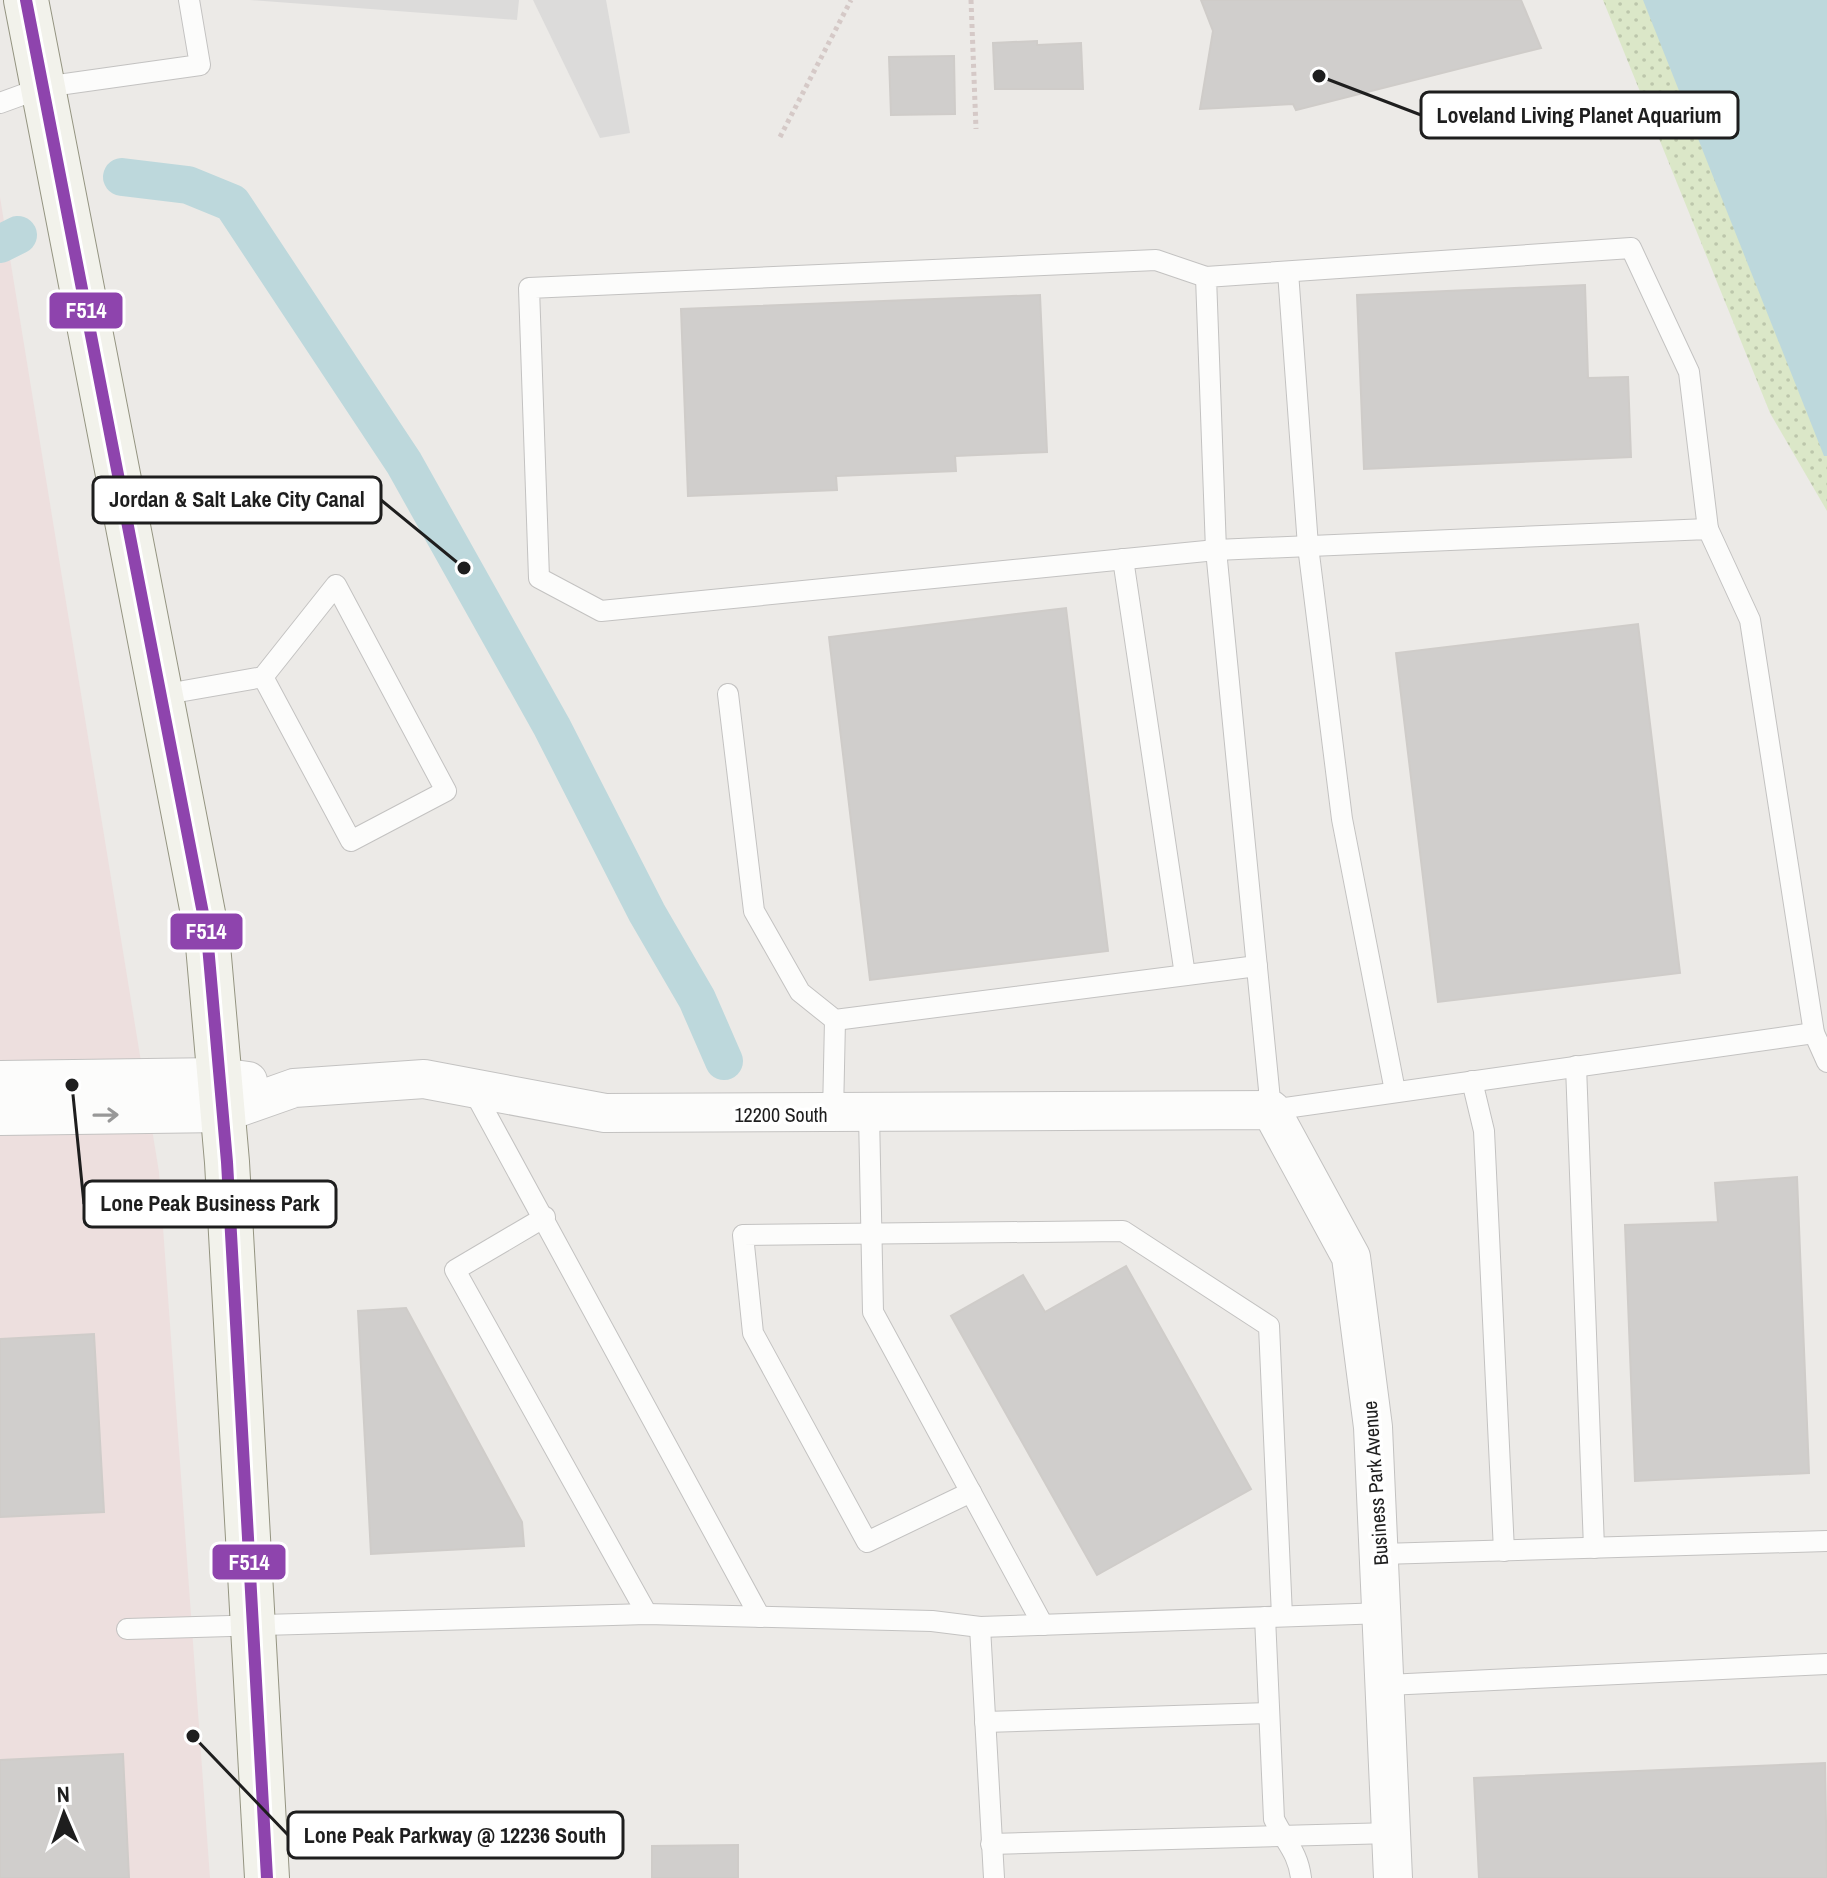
<svg xmlns="http://www.w3.org/2000/svg" width="1827" height="1878" font-family="'Archivo Narrow',sans-serif">
  <style>
    .commercial { fill: #eddfde }
    .grass { fill: url(#grass-dots) }
    .parking { fill: #dcdbda }
    .water { fill: #bdd8dc }
    .lines { fill: none; stroke-linecap: round; stroke-linejoin: round }
    .canal { stroke: #bdd8dc; stroke-width: 38 }
    .building { fill: #d0cecc; stroke: #cfccc9; stroke-width: 2 }
    .service-casing { stroke: #c3c2c1; stroke-width: 22 }
    .minor-casing { stroke: #c3c2c1; stroke-width: 40 }
    .secondary-casing { stroke: #949481; stroke-width: 46 }
    .path { stroke: #d5c9c7; stroke-width: 5; stroke-dasharray: 4 4; stroke-linecap: butt }
    .service { stroke: #fcfcfb; stroke-width: 20 }
    .minor { stroke: #fcfcfb; stroke-width: 38 }
    .secondary { stroke: #f2f2eb; stroke-width: 44 }
    .bus-1-casing { stroke: #fff; stroke-width: 18 }
    .bus-1 { stroke: #8e44ad; stroke-width: 12 }
    .oneway { stroke: #989898 }
    .labels { text-anchor: middle; dominant-baseline: central; stroke-width: 7; stroke-linejoin: round; paint-order: stroke }
    .street-label { font-size: 20px; fill: #1e1e1e; stroke: #fff }
    .leader { fill: none; stroke: #1e1e1e; stroke-width: 3 }
    .callout-dot { fill: #1e1e1e; stroke: #fff; stroke-width: 3 }
    .callout { fill: #fff; stroke: #1e1e1e; stroke-width: 3 }
    .callout-label { font-size: 22px; text-anchor: middle; font-weight: bold; fill: #1e1e1e }
    .line-badge { stroke: #fff; stroke-width: 3 }
    .badge-label { font-size: 22px; text-anchor: middle; font-weight: bold; fill: #fff }
  </style>
  <defs>
    <pattern id="grass-dots" width="8" height="8" patternUnits="userSpaceOnUse" patternTransform="scale(2)"><rect width="8" height="8" fill="#dbe7c8"/><path d="M2 2h.1M6 6h.1" fill="none" stroke="#bcc6ab" stroke-width="1.8" stroke-linecap="round"/></pattern>
  </defs>
  <rect width="100%" height="100%" fill="#eceae7"/>
  <path class="commercial" d="M0,197L159,1172L210,1878H0Z"/>
  <path class="grass" d="M1603,0H1827V511L1770,413Z"/>
  <g class="parking">
    <path d="M250,0H519L517,20Z"/>
    <path d="M533,0H606L630,133L600,138Z"/>
  </g>
  <path class="water" d="M1643,0H1827V456H1824Z"/>
  <g class="lines">
    <g class="canal">
      <path d="M122,177L188,185L232,203L404,463L552,727L647,913L697,999L724,1061"/>
      <path d="M0,244L18,235"/>
    </g>
  </g>
  <g class="building">
    <path d="M1201,0H1521L1541,48L1296,110L1293,104L1200,109L1213,31Z"/>
    <path d="M1037,41V45L1081,43L1083,89H995L993,43Z"/>
    <path d="M954,56L955,114L891,115L889,57Z"/>
    <path d="M1585,285L1588,378L1628,377L1631,457L1364,469L1357,295Z"/>
    <path d="M1040,295L1047,452L955,456L956,471L836,476L837,490L688,496L681,309Z"/>
    <path d="M1066,608L1108,951L870,980L829,637Z"/>
    <path d="M1638,624L1680,973L1438,1002L1396,653Z"/>
    <path d="M1797,1177L1809,1473L1635,1481L1625,1225L1718,1222L1715,1183Z"/>
    <path d="M1126,1266L1251,1489L1097,1575L951,1316L1023,1275L1045,1312Z"/>
    <path d="M406,1308L522,1522L524,1546L371,1554L358,1311Z"/>
    <path d="M94,1334L104,1512L0,1517V1339Z"/>
    <path d="M123,1754L129,1878H0V1760Z"/>
    <path d="M1825,1763L1827,1878H1479L1474,1778Z"/>
    <path d="M738,1845V1878H652V1846Z"/>
  </g>
  <g class="lines">
    <defs>
      <g id="service">
        <path d="M0,103L44,87L200,65L189,0"/>
        <path d="M1288,272L1308,546L1342,819L1395,1091"/>
        <path d="M1206,277L1156,260L529,288L539,578L601,611L1216,550L1708,529L1750,620L1814,1033L1827,1062"/>
        <path d="M1708,529L1689,372L1631,248L1206,277L1216,550L1271,1110L1814,1033"/>
        <path d="M1123,559L1185,975"/>
        <path d="M728,694L754,911L800,992L835,1020L1257,966"/>
        <path d="M161,695L263,677L336,585L446,791L351,841L263,677"/>
        <path d="M1576,1066L1594,1548"/>
        <path d="M1472,1081L1484,1131L1504,1551"/>
        <path d="M472,1088L760,1617"/>
        <path d="M833,1114L835,1020"/>
        <path d="M869,1114L873,1312L1043,1625"/>
        <path d="M545,1217L455,1270L647,1614"/>
        <path d="M971,1492L867,1542L753,1333L743,1235L1123,1231L1269,1326L1282,1616"/>
        <path d="M1381,1554L1827,1541"/>
        <path d="M1265,1617L1274,1819C1285,1842 1298,1852 1301,1878"/>
        <path d="M980,1627L994,1878"/>
        <path d="M127,1629L647,1614L932,1621L980,1627L1384,1613"/>
        <path d="M1387,1685L1827,1664"/>
        <path d="M985,1722L1269,1713"/>
        <path d="M991,1844L1392,1833"/>
      </g>
      <g id="minor">
        <path d="M0,1080L220,1077L248,1081"/>
        <path d="M0,1116L223,1113L294,1088L424,1079L605,1113L1271,1110L1351,1257L1373,1427L1393,1878"/>
      </g>
      <path id="secondary" d="M26,0L207,934L227,1162L267,1878"/>
    </defs>
    <use href="#service" class="service-casing"/>
    <use href="#minor" class="minor-casing"/>
    <use href="#secondary" class="secondary-casing"/>
    <g class="path">
      <path d="M971,0L976,129"/>
      <path d="M780,137L851,0"/>
    </g>
    <use href="#service" class="service"/>
    <use href="#minor" class="minor"/>
    <use href="#secondary" class="secondary"/>
    <defs>
      <path id="bus-1" d="M26,0L207,934L227,1162L267,1878"/>
    </defs>
    <use href="#bus-1" class="bus-1-casing"/>
    <use href="#bus-1" class="bus-1"/>
  </g>
  <defs><path id="oneway-shaft" d="M-6 0H5M1.5-3L5.5 0L1.5 3" fill="none" stroke-width="1.6" stroke-linecap="round" stroke-linejoin="round" transform="scale(2)"/></defs>
  <use class="oneway" href="#oneway-shaft" transform="translate(106 1115) rotate(-1)"/>
  <g class="labels">
    <g class="street-label">
      <text x="781" y="1114">12200 South</text>
      <text transform="translate(1375 1483) rotate(-94)">Business Park Avenue</text>
    </g>
  </g>
  <path class="leader" d="M1319 76L1421 115M464 568L381 500M72 1085L84 1204M193 1736L288 1835"/>
  <g class="callout-dot">
    <circle cx="1319" cy="76" r="8"/>
    <circle cx="464" cy="568" r="8"/>
    <circle cx="72" cy="1085" r="8"/>
    <circle cx="193" cy="1736" r="8"/>
  </g>
  <g class="callout">
    <rect x="1421" y="92" width="317" height="46" rx="8"/>
    <rect x="93" y="477" width="288" height="46" rx="8"/>
    <rect x="84" y="1181" width="252" height="46" rx="8"/>
    <rect x="288" y="1812" width="335" height="46" rx="8"/>
  </g>
  <g class="callout-label">
    <text x="1579" y="123">Loveland Living Planet Aquarium</text>
    <text x="237" y="507">Jordan &amp; Salt Lake City Canal</text>
    <text x="210" y="1211">Lone Peak Business Park</text>
    <text x="455" y="1843">Lone Peak Parkway @ 12236 South</text>
  </g>
  <g class="line-badge">
    <rect x="48" y="291" width="76" height="39" rx="8" fill="#8e44ad"/>
    <rect x="169" y="912" width="75" height="39" rx="8" fill="#8e44ad"/>
    <rect x="211" y="1543" width="76" height="38" rx="8" fill="#8e44ad"/>
  </g>
  <g class="badge-label">
    <text x="86" y="318">F514</text>
    <text x="206" y="939">F514</text>
    <text x="249" y="1570">F514</text>
  </g>
  <g transform="translate(64 1814) rotate(358)" stroke="#ffffff" stroke-width="6" paint-order="stroke">
  <path d="M0-6L14 30L0 20L-14 30Z" fill="#1e1e1e"/>
  <text y="-12" font-size="22" font-weight="bold" text-anchor="middle" fill="#1e1e1e">N</text>
  </g>
</svg>
